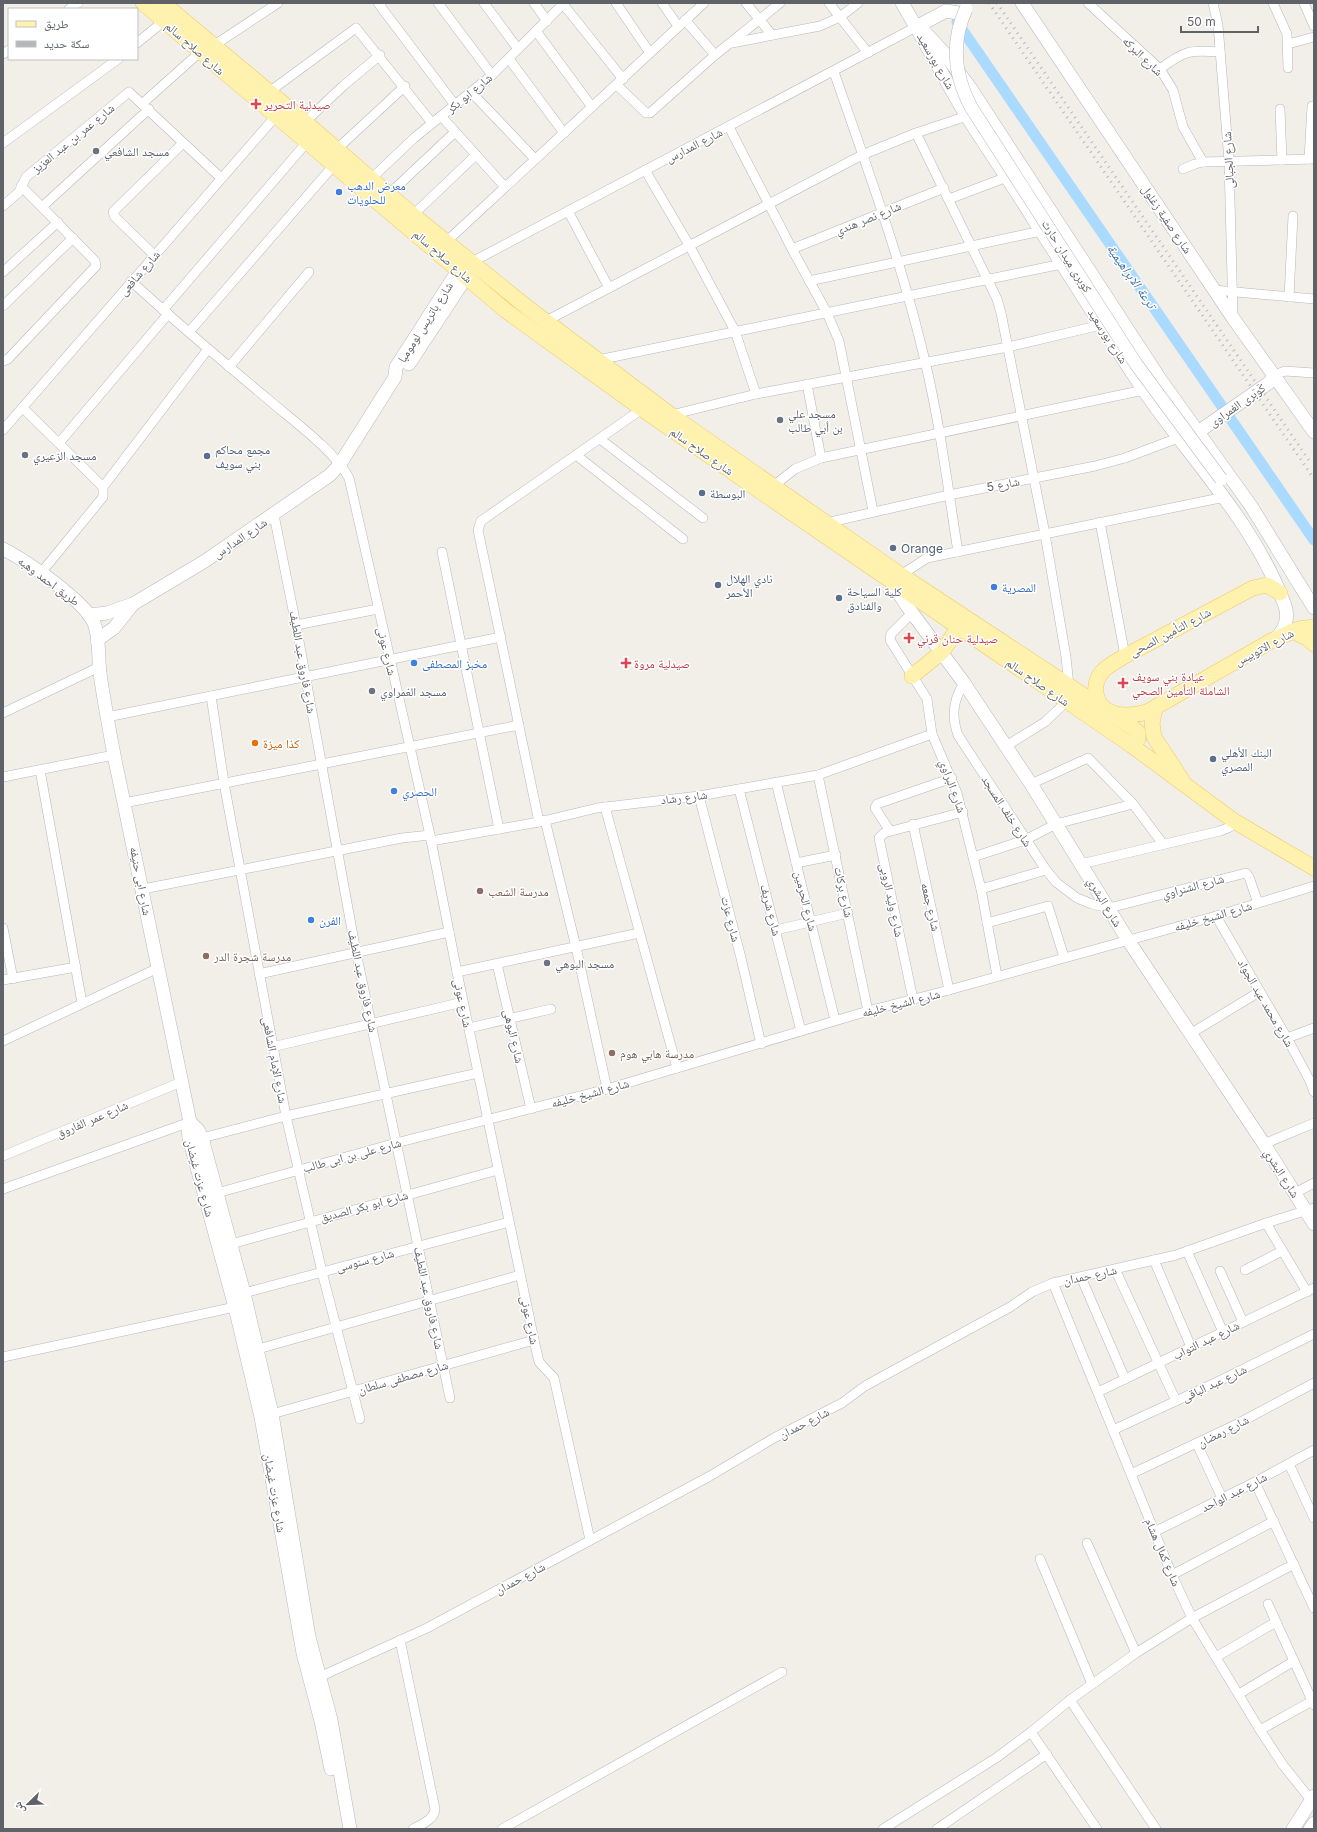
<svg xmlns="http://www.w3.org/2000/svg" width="1317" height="1832" font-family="Inter,'Noto Naskh Arabic',sans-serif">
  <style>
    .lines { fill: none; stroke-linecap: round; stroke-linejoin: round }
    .canal { stroke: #aadaff; stroke-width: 11 }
    .street-casing { stroke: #b5b8bc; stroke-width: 10 }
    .secondary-casing { stroke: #b6babf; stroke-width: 14 }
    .primary-casing { stroke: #f2c960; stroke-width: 16 }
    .street { stroke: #fff; stroke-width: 9 }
    .secondary { stroke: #fff; stroke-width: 13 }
    .primary { stroke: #fff2af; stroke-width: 15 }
    .rail { stroke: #b6b7b8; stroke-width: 3; stroke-dasharray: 1 5; stroke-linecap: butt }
    .secondary-bridge-casing { stroke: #b6babf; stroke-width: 14; stroke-linecap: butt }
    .secondary-bridge { stroke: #fff; stroke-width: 13 }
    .health-dot { fill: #e0444e; stroke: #fff; stroke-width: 1.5 }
    .worship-dot { fill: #6b7280; stroke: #fff; stroke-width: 1.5 }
    .shop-dot { fill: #3f7fe0; stroke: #fff; stroke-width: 1.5 }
    .service-dot { fill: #5c6f8a; stroke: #fff; stroke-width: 1.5 }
    .food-dot { fill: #e8710a; stroke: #fff; stroke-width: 1.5 }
    .education-dot { fill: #8d6e63; stroke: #fff; stroke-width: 1.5 }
    .labels { text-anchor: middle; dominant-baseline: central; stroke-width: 3; stroke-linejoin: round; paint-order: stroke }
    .street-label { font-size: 12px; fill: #5f6368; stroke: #fff }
    .health-label { font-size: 12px; fill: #be3a42; stroke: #fff; text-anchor: start }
    .worship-label { font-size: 12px; fill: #5b616d; stroke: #fff; text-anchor: start }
    .shop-label { font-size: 12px; fill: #366cbe; stroke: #fff; text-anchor: start }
    .service-label { font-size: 12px; fill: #4e5e75; stroke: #fff; text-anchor: start }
    .food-label { font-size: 12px; fill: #c56008; stroke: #fff; text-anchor: start }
    .education-label { font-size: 12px; fill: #785e54; stroke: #fff; text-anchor: start }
    .water-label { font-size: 13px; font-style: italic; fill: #4174aa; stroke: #fff }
  </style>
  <rect width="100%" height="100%" fill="#f1efe8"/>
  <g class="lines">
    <path class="canal" d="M957,22L1314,540"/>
    <defs>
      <g id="street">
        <path d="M378,3L455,105"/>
        <path d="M438,3L492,75"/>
        <path d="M484,3L518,49"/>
        <path d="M534,3L547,21"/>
        <path d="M616,3L650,53"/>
        <path d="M662,3L678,26"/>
        <path d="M746,3L772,35"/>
        <path d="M829,3L868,53"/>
        <path d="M1088,3L1160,69L1173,90L1183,127L1203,162"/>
        <path d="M1213,3L1218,25L1229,161L1233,317"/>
        <path d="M1273,3L1287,34L1288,68"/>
        <path d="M1304,3L1314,26"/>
        <path d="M563,4L623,79"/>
        <path d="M69,9L78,3"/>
        <path d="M685,20L715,55"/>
        <path d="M536,31L592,107"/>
        <path d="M137,43L164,21"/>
        <path d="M732,43L820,26L840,17L858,3"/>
        <path d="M1288,44L1314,37"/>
        <path d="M213,46L278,3"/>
        <path d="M3,54L9,50"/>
        <path d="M509,59L564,133"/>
        <path d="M1160,69C1185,50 1190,50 1220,52"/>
        <path d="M834,72C867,167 902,263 925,361C940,424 948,488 958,552"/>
        <path d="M617,85L646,113H650L715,55L780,3"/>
        <path d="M269,92L356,28L432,123"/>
        <path d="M472,93L535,159"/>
        <path d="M143,103L200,52"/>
        <path d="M1280,109L1282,160"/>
        <path d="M441,116L505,187"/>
        <path d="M305,122L343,86L380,55"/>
        <path d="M729,127L792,249L827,313L839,341L873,511"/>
        <path d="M916,133L997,299L1001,313L1045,534L1066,657L1069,686"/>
        <path d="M3,143L118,59"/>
        <path d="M337,149L405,86"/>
        <path d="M1309,159L1312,106"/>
        <path d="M1183,169L1195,164L1203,162L1314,159"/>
        <path d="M645,170L689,245L735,331L756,394"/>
        <path d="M371,179L414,138L492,75L564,3"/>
        <path d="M389,194L455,132"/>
        <path d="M949,199L1007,177"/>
        <path d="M3,206L19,192L26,177L129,92L221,178"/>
        <path d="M43,206L149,109"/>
        <path d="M568,211L609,288"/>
        <path d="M413,215L476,155"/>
        <path d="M447,241L704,3"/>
        <path d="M792,249L944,188"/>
        <path d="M154,255L115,217L113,212L183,143"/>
        <path d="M472,262L916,27"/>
        <path d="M3,272L58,222"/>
        <path d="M131,281C176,322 222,361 269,400C293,421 334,450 349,478L430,835L457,972L534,1340L539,1362L554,1378L590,1540"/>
        <path d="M809,281L1041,231"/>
        <path d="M1214,290L1314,299"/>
        <path d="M1289,297L1293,216"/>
        <path d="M3,306L73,238"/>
        <path d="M163,310L307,142"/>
        <path d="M546,321L862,155L916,133L967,116"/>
        <path d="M189,332L334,165"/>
        <path d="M598,360L1062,264"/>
        <path d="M3,361L8,359L96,266L95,261L21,186"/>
        <path d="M229,367L309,272"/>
        <path d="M1274,375L1285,371L1314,373"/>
        <path d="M807,384L821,458"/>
        <path d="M23,408L103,487L208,349"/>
        <path d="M671,415L756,394L1008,347L1101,325"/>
        <path d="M3,430L275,117"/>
        <path d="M600,439L703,518"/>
        <path d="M59,443L168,314"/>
        <path d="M576,455L683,539"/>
        <path d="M772,487L795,469L821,458L1144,390"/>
        <path d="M274,515L296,625L356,952L450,1398"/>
        <path d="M1100,522L1125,656"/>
        <path d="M826,523L949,495L1095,466L1125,458L1178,438"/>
        <path d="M442,552L499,829"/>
        <path d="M41,573L103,497V487"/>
        <path d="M901,575L927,558L1225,497"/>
        <path d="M912,613L891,634L890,640L927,699L932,734L957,793L981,889L997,976"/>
        <path d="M296,625L378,609"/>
        <path d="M964,683C953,700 951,716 958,735L1046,870L1057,883L1077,898L1092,904L1109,908L1246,873L1249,877L1258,903"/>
        <path d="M211,696L224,783L286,1116L322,1272L360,1419"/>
        <path d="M3,713L99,667"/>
        <path d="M107,717L501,637"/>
        <path d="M1006,746L1045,722L1066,702"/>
        <path d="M40,770L82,1003"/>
        <path d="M818,775L868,1011"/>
        <path d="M3,777L114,755"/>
        <path d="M776,782L835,1020"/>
        <path d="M1031,784L1088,758L1133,804L1163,844"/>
        <path d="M739,789L801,1031"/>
        <path d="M699,796L741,958L761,1044"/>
        <path d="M124,803L519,725"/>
        <path d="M605,807L677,1068"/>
        <path d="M545,820L576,947L607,1089"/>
        <path d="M539,822L478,530L481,521L642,409"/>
        <path d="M913,824L949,990"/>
        <path d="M890,831L875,808L877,804L952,778"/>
        <path d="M431,841L539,822L597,808L699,796L818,775L932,734"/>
        <path d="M973,857L1025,840L1056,824L1133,804"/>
        <path d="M796,863L836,855"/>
        <path d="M1081,864L1220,831L1230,827L1234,821"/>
        <path d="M143,889L402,838L430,835"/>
        <path d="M981,889L1046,870"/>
        <path d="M1216,916L1287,1038L1310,1081L1314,1092"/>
        <path d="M987,923L1048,906L1064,957"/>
        <path d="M3,928L13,979"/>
        <path d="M776,930L848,913"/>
        <path d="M497,964L531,1109"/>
        <path d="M457,972L639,933"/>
        <path d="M259,974L449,932"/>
        <path d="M3,980L76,967"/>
        <path d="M913,999L879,838L884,833L963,812"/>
        <path d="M469,1028L551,1009"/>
        <path d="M1190,1034L1259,992"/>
        <path d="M1287,1038L1314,1028"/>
        <path d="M3,1041L158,968"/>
        <path d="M272,1047L463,1002"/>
        <path d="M202,1138L286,1116L478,1073"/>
        <path d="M1264,1144L1314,1123"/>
        <path d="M3,1156L181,1082"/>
        <path d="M3,1189L190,1122"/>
        <path d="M217,1193L396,1143L607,1089L868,1011L949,990L1216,916L1314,886"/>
        <path d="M1295,1193L1314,1183"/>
        <path d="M1266,1223L1307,1292"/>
        <path d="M231,1244L498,1170"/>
        <path d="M1187,1251L1223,1332"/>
        <path d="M1154,1260L1191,1347"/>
        <path d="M1115,1269L1176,1401"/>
        <path d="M1245,1270L1282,1251"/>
        <path d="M1220,1271L1243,1322"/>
        <path d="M1081,1277L1125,1379"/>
        <path d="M1053,1283L1172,1575L1192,1618L1260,1730L1283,1765L1311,1800"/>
        <path d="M244,1293L509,1222"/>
        <path d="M258,1349L520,1275"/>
        <path d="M3,1357L235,1307"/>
        <path d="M1098,1392L1314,1288"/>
        <path d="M272,1414L534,1340"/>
        <path d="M1113,1430L1217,1382L1314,1334"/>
        <path d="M1197,1444L1222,1498"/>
        <path d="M1289,1464L1314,1518"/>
        <path d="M1131,1474L1237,1424L1314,1383"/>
        <path d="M1255,1482L1314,1608"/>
        <path d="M1154,1532L1255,1482L1314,1450"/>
        <path d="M1087,1543L1136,1653"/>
        <path d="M1040,1559L1092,1684"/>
        <path d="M1172,1575L1274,1521"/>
        <path d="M1268,1604L1314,1705"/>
        <path d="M400,1640L435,1809C434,1820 422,1824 413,1829"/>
        <path d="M1216,1657L1276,1622"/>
        <path d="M315,1679L427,1628L710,1476L774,1438L842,1403L865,1386L1010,1307L1032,1292L1053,1283L1176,1255L1266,1223L1314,1208"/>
        <path d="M1239,1694L1294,1661"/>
        <path d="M1070,1700L1156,1829"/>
        <path d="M1260,1730L1312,1701"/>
        <path d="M1031,1732L1097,1829"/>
        <path d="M502,1829L782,1672"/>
        <path d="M883,1829L996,1758L1031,1732L1070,1700L1136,1653L1192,1618L1294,1564"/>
        <path d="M937,1829L1047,1754"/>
      </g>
      <g id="secondary">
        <path d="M902,3C924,40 944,78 966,115C988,150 1012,184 1034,220C1070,276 1105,333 1143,389C1191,460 1253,521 1284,603C1290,617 1285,630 1274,640"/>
        <path d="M1022,3L1233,318L1314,432"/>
        <path d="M916,27L946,11L964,14"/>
        <path d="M923,30L945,54L971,89L1160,379L1251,506L1314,608"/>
        <path d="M409,364L467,276"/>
        <path d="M1198,432L1270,382L1274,375"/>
        <path d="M3,549C25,560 85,601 94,623C100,638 98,658 100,674C104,701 109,728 114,755L190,1122"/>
        <path d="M892,583L907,606L964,683L1031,784L1128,940L1264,1144L1314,1224"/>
        <path d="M89,615L107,613L133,604L205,561L330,475L340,464L395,377L396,367L459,269"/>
        <path d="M97,640L114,628L133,604"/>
        <path d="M190,1122L198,1130L202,1138L244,1293L272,1414L309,1637L331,1720L350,1829"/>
        <path d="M190,1122L188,1129L189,1138L235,1307L261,1417L303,1653L321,1721L331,1769"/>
        <path d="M1293,1829L1314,1796"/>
        <path d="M1310,1829L1314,1823"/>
      </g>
      <g id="primary">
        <path d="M143,3L505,310L642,409L767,496L1131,745L1234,821L1314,868"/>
        <path d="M163,3L305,122L413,215L528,308L671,415L901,575L1133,728L1138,732V739L1131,745"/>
        <path d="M1280,593L1267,585L1253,588L1125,656C1117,661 1108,665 1102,672C1097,678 1095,686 1096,693C1099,718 1128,717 1147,712L1273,640L1298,629L1314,627"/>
        <path d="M1292,631L1307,638L1314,644"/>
        <path d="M912,676L942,652L958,628"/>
        <path d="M1155,708L1152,723L1154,737L1182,780"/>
      </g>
    </defs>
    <use href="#street" class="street-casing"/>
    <use href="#secondary" class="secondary-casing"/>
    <use href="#primary" class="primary-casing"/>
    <use href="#street" class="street"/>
    <use href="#secondary" class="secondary"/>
    <use href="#primary" class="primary"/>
    <g class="rail">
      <path d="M989,3L1314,479"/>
      <path d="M997,3L1310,462"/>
    </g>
    <defs>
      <path id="secondary-bridge" d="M966,9C951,42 954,75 971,107L1136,364L1221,479"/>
    </defs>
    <use href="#secondary-bridge" class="secondary-bridge-casing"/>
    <use href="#secondary-bridge" class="secondary-bridge"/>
  </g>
  <g class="health-dot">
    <path d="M254 98h4v4h4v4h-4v4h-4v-4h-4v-4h4z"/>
    <path d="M907 632h4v4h4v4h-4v4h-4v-4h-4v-4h4z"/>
    <path d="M624 657h4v4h4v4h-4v4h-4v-4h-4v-4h4z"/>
    <path d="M1121 677h4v4h4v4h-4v4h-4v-4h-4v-4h4z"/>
  </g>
  <g class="worship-dot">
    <circle cx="96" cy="151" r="4"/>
    <circle cx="780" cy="420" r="4"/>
    <circle cx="25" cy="455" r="4"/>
    <circle cx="372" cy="691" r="4"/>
    <circle cx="547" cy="963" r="4"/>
  </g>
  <g class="shop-dot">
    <circle cx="339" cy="192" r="4"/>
    <circle cx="994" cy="587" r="4"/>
    <circle cx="414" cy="663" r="4"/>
    <circle cx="394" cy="791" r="4"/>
    <circle cx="311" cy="920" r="4"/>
  </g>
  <g class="service-dot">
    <circle cx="207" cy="456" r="4"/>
    <circle cx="702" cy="493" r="4"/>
    <circle cx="893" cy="548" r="4"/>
    <circle cx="718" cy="585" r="4"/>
    <circle cx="839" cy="598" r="4"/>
    <circle cx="1213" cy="759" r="4"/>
  </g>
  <circle class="food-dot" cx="255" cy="743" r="4"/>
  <g class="education-dot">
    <circle cx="480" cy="891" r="4"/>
    <circle cx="206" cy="956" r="4"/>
    <circle cx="612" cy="1053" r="4"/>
  </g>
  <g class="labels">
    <g class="street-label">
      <text transform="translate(195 48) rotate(41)">شارع صلاح سالم</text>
      <text transform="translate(1143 56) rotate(44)">شارع البركه</text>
      <text transform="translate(936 61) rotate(60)">شارع بورسعيد</text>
      <text transform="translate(469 93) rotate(-39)">شارع ابو بكر</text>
      <text transform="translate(73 138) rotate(-39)">شارع عمر بن عبد العزيز</text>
      <text transform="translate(694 145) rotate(-27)">شارع المدارس</text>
      <text transform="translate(1228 160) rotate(-93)">شارع الجبالى</text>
      <text transform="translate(868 218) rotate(-22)">شارع نصر هندي</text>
      <text transform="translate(1167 219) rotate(56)">شارع صفية زغلول</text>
      <text transform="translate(443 256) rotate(41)">شارع صلاح سالم</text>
      <text transform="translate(1067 256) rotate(58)">كوبرى ميدان حارث</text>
      <text transform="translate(139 273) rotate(-49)">شارع شافعى</text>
      <text transform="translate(425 322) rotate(-58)">شارع باتريس لومومبا</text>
      <text transform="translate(1108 336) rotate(57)">شارع بورسعيد</text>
      <text transform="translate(1237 405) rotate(-35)">كوبرى الغمراوى</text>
      <text transform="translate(702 451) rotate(35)">شارع صلاح سالم</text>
      <text transform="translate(1003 484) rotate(-11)">شارع 5</text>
      <text transform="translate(240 538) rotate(-34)">شارع المدارس</text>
      <text transform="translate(49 581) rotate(37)">طريق احمد وهبه</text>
      <text transform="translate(1170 632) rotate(-28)">شارع التأمين الصحى</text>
      <text transform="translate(1264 647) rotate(-28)">شارع الاتوبيس</text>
      <text transform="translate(387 651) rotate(77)">شارع عونى</text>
      <text transform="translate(303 662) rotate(80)">شارع فاروق عبد اللطيف</text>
      <text transform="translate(1038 682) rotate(35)">شارع صلاح سالم</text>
      <text transform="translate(953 786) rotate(70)">شارع البراوي</text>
      <text transform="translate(684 797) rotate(-7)">شارع رشاد</text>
      <text transform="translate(1007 811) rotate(57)">شارع خلف المسجد</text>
      <text transform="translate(141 881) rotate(79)">شارع ابى حنيفه</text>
      <text transform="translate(1193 886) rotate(-15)">شارع الشنراوي</text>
      <text transform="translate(844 892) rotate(78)">شارع بركات</text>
      <text transform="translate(892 900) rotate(78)">شارع وليد الروبى</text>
      <text transform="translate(806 901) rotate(76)">شارع الحرمين</text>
      <text transform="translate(1105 902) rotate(59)">شارع البشري</text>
      <text transform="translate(931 907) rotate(77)">شارع جمعه</text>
      <text transform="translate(771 910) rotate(76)">شارع شريف</text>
      <text transform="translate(1213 916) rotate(-16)">شارع الشيخ خليفه</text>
      <text transform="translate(731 919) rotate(76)">شارع عزت</text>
      <text transform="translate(363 981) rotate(78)">شارع فاروق عبد اللطيف</text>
      <text transform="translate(463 1003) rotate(78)">شارع عونى</text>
      <text transform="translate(901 1003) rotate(-14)">شارع الشيخ خليفه</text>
      <text transform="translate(1266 1003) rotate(60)">شارع محمد عبد الجواد</text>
      <text transform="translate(514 1036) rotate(77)">شارع البوهى</text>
      <text transform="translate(275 1060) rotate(79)">شارع الإمام الشافعى</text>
      <text transform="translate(590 1093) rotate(-15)">شارع الشيخ خليفه</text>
      <text transform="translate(92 1119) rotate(-23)">شارع عمر الفاروق</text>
      <text transform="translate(352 1155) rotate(-15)">شارع على بن ابى طالب</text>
      <text transform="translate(1282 1173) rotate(58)">شارع البشري</text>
      <text transform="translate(200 1178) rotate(75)">شارع عزت غيضان</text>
      <text transform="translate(364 1206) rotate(-15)">شارع ابو بكر الصديق</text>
      <text transform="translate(365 1260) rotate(-15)">شارع سنوسى</text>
      <text transform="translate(1090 1275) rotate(-12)">شارع حمدان</text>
      <text transform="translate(429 1298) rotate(78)">شارع فاروق عبد اللطيف</text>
      <text transform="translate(530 1320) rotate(78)">شارع عونى</text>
      <text transform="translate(1206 1340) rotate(-26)">شارع عبد التواب</text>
      <text transform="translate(403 1377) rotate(-16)">شارع مصطفى سلطان</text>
      <text transform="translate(1214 1383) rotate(-25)">شارع عبد الباقى</text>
      <text transform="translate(804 1423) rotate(-27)">شارع حمدان</text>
      <text transform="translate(1223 1431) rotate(-27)">شارع رمضان</text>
      <text transform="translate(1234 1492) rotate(-27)">شارع عبد الواحد</text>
      <text transform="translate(275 1493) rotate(80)">شارع عزت غيضان</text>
      <text transform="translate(1163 1552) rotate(67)">شارع كمال هشام</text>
      <text transform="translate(520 1578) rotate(-28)">شارع حمدان</text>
    </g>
    <g class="health-label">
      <text x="264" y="104">صيدلية التحرير</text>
      <text x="917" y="638">صيدلية حنان قرني</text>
      <text x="634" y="663">صيدلية مروة</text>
      <text x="1132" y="676">عيادة بني سويف<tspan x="1132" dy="14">الشاملة التأمين الصحي</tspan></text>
    </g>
    <g class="worship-label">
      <text x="104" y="151">مسجد الشافعي</text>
      <text x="788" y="413">مسجد علي<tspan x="788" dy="14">بن أبي طالب</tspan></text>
      <text x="33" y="455">مسجد الزعيري</text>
      <text x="380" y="691">مسجد الغمراوي</text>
      <text x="555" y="963">مسجد البوهي</text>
    </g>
    <g class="shop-label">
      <text x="347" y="185">معرض الدهب<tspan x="347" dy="14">للحلويات</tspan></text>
      <text x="1002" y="587">المصرية</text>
      <text x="422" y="663">مخبز المصطفى</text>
      <text x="402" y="791">الحصري</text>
      <text x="319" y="920">الفرن</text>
    </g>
    <g class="service-label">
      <text x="215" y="449">مجمع محاكم<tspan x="215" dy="14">بني سويف</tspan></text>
      <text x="710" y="493">البوسطة</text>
      <text x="901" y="548">Orange</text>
      <text x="726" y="578">نادي الهلال<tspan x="726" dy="14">الأحمر</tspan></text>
      <text x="847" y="591">كلية السياحة<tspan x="847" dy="14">والفنادق</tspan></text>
      <text x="1221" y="752">البنك الأهلي<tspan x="1221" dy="14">المصري</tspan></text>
    </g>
    <g class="food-label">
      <text x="263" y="743">كذا ميزة</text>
    </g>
    <g class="education-label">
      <text x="488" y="891">مدرسة الشعب</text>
      <text x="214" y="956">مدرسة شجرة الدر</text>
      <text x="620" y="1053">مدرسة هابي هوم</text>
    </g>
    <g class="water-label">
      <text transform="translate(1132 276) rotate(55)">ترعة الابراهيمية</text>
    </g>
  </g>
  <rect width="1317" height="1832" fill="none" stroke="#5f6368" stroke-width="8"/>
  <rect x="8" y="8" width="130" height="52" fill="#ffffff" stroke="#bfc1c3"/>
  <rect x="16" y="21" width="20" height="6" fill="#fff2af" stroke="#bfc1c3"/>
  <text x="44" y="28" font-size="12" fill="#5f6368">طريق</text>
  <rect x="16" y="41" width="20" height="6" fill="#b6b7b8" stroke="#bfc1c3"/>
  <text x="44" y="48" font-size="12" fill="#5f6368">سكة حديد</text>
  <g transform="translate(28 1804) rotate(247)" stroke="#ffffff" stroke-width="3" paint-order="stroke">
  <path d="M0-3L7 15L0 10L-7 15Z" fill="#5f6368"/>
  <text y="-6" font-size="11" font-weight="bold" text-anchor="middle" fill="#5f6368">ش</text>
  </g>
  <path d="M1181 26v6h77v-6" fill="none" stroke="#5f6368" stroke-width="2"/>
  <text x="1187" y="26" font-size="12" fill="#5f6368" stroke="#ffffff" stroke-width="3" paint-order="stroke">50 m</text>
</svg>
